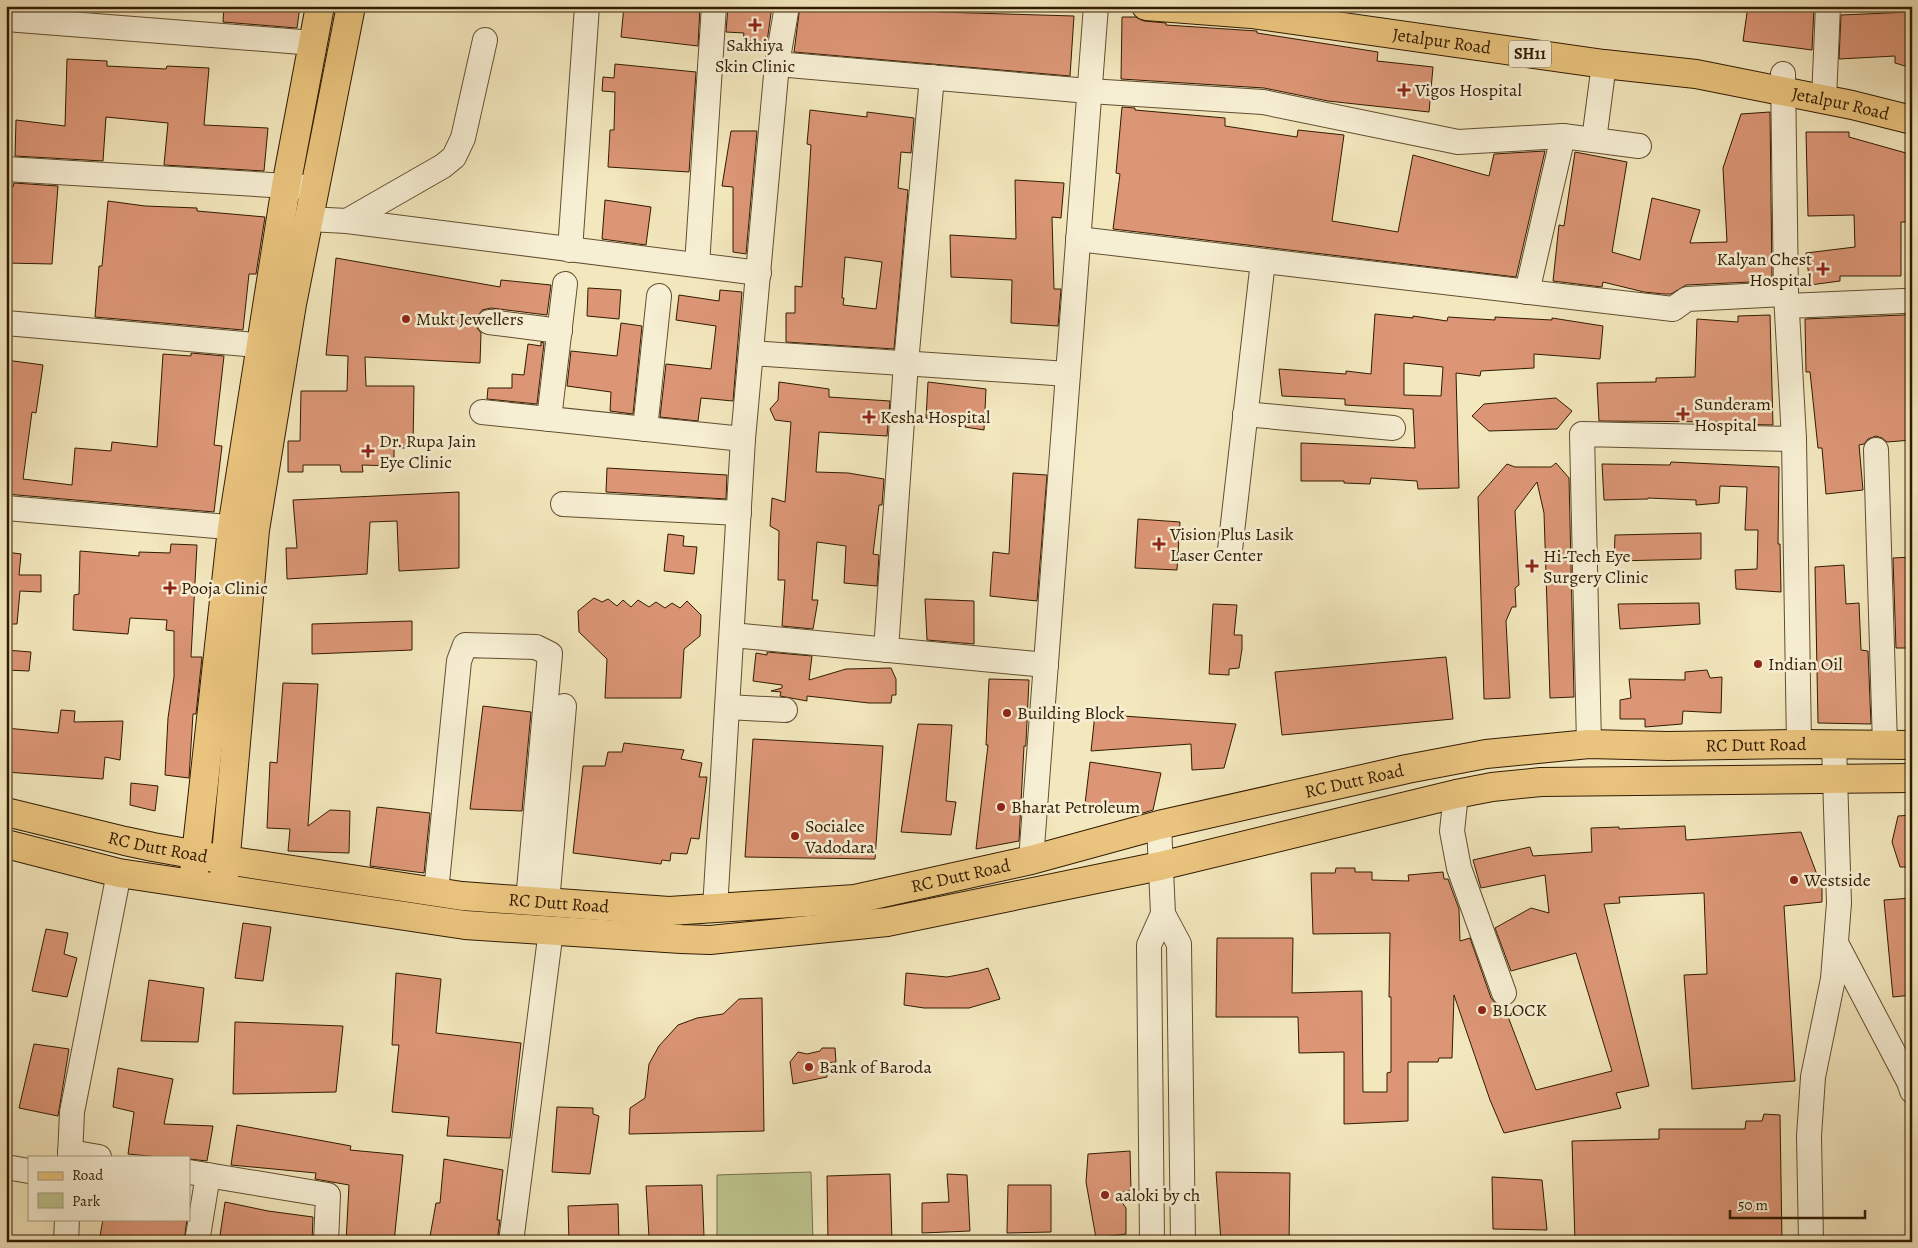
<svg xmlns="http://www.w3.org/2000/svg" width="1918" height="1248" font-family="Alegreya,serif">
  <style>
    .green { fill: #bdc58f; stroke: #777048 }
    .building { fill: #dc9676; stroke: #311b00; fill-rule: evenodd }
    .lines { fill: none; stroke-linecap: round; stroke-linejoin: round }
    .minor-casing { stroke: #624e2f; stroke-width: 26 }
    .major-casing { stroke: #311b00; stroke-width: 30 }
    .minor { stroke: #f7efd4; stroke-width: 24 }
    .major { stroke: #eac47e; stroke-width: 28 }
    .poi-dot { fill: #8f2418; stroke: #f7efd4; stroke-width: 2 }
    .labels { text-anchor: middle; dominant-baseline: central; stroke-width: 5; stroke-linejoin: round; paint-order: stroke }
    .shield { fill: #f7efd4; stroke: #6c5b40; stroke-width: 1 }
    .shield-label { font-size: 16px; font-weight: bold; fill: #311b00 }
    .street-label { font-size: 18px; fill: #311b00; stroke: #f7efd4 }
    .poi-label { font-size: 18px; fill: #311b00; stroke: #f7efd4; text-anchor: start }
  </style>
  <rect width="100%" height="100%" fill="#f3e7bd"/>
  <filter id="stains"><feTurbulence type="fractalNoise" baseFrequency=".004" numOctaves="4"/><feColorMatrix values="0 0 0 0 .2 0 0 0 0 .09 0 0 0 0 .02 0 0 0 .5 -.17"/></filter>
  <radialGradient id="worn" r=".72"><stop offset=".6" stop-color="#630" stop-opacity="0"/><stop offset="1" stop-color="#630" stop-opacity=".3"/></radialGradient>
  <path class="green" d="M811,1172L813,1242H717V1175Z"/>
  <g class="building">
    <path d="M22,6H77V11Z"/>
    <path d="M224,6H300L297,28L223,22Z"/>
    <path d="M624,6H700L698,46L621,37Z"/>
    <path d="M728,6H772L767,42L743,40L744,33L726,32Z"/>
    <path d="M800,6H938V12L1074,16L1070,76L794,52Z"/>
    <path d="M1748,6L1814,7L1812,50L1743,41Z"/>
    <path d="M1912,12V68L1895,63V56L1839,59L1841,15Z"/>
    <path d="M1122,17H1136L1144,21L1166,23V25L1257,31V33L1378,52L1377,61L1433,67L1429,112L1328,101L1264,88L1121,79Z"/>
    <path d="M67,59L107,61V66L166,69L167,66L209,68L204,125L268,128L264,171L164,165L168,123L106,117L103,161L15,156L16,120L65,126Z"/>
    <path d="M615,64L696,72L689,172L608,167L610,130H614L615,92L602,91L603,77L614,78Z"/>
    <path d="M1122,107L1135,108V110L1225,118V126L1297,137L1298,130L1344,135L1332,221L1398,232L1413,155L1489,176L1494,154L1545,151L1516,277L1113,229L1120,174L1116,173Z"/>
    <path d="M810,110L867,117V112L914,118L911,153L901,152L898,188L908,190L894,349L786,342V313H795V286L802,287L811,145L807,144ZM845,257L882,262L876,309L843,305L844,298H842Z"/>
    <path d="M1770,112L1772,281L1686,285L1671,294H1664L1644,292L1603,282L1602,287L1553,281L1559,225L1564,226L1575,152L1627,162L1612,252L1640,260L1652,198L1700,210L1690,243L1727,242L1723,168L1741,114Z"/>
    <path d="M731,131H757L746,254L733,252V187L722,186Z"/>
    <path d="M1806,132H1849V137L1906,153L1907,222H1901V276H1840V281L1810,285L1806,253L1855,247L1854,215L1808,216Z"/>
    <path d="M1015,180L1064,183L1061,218L1052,217L1054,289H1061L1058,326L1011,323L1012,280L951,277L950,235L1016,239Z"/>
    <path d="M14,183L58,186L52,264L6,263L9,187H13Z"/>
    <path d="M605,200L651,207L646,245L602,239Z"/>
    <path d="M108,201L145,206L197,208V211L265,217L256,274H249L243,330L95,317L99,266H102Z"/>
    <path d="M336,258L500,287L501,280L551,285L547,315L491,308L482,310L475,321L477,328L481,333L480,363L365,357L366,386H414L413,448H394V466L362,465L363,472H341L340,465H303V472H288V441H300L301,391H347L348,356L326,355Z"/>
    <path d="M588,288L621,290L619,319L587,316Z"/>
    <path d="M720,290L742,292L733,401L701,398L698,421L660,417L666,364L711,369L716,326L676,320L679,295L719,301Z"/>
    <path d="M1912,312V440L1887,442L1882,438L1876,436L1868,439L1864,444L1859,445L1863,490L1826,494L1822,448H1818L1810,372H1806L1805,319L1904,315Z"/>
    <path d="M1375,314L1413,318V316L1447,321L1448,317L1495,320V317L1552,320V318L1603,326L1600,359L1534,354V368L1481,371L1480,376L1456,373L1459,488L1418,489L1417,481L1371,478L1370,484L1344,483V481H1301V443L1415,448L1413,409L1345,405V399L1282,396L1279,369L1346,374V371L1371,374ZM1404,363L1443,367L1441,396L1404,395Z"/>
    <path d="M1770,315L1773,425L1730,424V422L1599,421L1597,383L1656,382V378L1695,377L1697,319L1738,322V316Z"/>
    <path d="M621,323L642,326L633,414L610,411L611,392L567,386L571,351L617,356Z"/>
    <path d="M541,342L544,343L537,404L487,399L488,388H512V374L524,375L528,344L541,346Z"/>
    <path d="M191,353L224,356L214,445L222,446L214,512L6,494V360L43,365L36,413L32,412L23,479L72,485L75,448L111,451L112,442L157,447L163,354L191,356Z"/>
    <path d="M779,382L829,389V397L890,401L887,436L819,432L816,472L848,473L884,479L882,505H879L873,554L879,555L877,586L844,583L846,546L817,542L812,600H818L813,629L782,626L785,580H778L779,531L770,526L772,498L785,502L791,422L775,420L770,409L778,400Z"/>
    <path d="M928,382L986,389L984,430L965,427L966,422L926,418Z"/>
    <path d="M1556,398L1572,411L1557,429L1489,431L1472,416L1484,404Z"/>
    <path d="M1671,462L1779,467L1778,544H1780L1781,592L1736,589L1735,570L1757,569L1758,530H1745L1747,487L1720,486L1719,503L1696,505V500L1648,498V499L1604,500L1602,464L1670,465Z"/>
    <path d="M1556,463L1569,478L1574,697L1550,698L1544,513L1537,482L1515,511L1519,585L1515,588L1516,607H1512L1506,621L1510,698L1484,699L1478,497L1507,464L1515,467H1551Z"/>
    <path d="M607,468L727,475L726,499L606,492Z"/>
    <path d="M1013,473L1047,475L1037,601L990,596L993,552L1009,554Z"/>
    <path d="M459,492V568L399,571L397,521L370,522L367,574L287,579L286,548H297L293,500Z"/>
    <path d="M1138,519L1180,522L1177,570L1135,568Z"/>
    <path d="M1701,533V559L1614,561L1615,535Z"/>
    <path d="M668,534L684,536L683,546L697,547L694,574L664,571Z"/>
    <path d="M171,544L197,545L191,657H202L196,714H193L189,778L165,775L168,718L174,677V631L166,630L167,620L130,618L128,634L73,630L74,595L79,594L80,551L139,556V552L170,553Z"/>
    <path d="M6,552L21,554L19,575H41V592L20,591L17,624H6Z"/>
    <path d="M1912,557V648H1896L1893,558Z"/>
    <path d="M1844,565L1846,604L1859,603L1861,650L1868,651L1871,724L1818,723L1815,567Z"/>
    <path d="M594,598L602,602L608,599L617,606L623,600L631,607L638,600L649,607L656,602L665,608L672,603L680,608L687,601L701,615L700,636L684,649L681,698H605L607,659L579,632L578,611Z"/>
    <path d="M925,599L974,601V644L927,640Z"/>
    <path d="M1699,603L1700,624L1620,629L1618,604Z"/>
    <path d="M1213,604L1237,605L1234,635H1242V649L1239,668L1229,669V675L1209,674Z"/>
    <path d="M412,621V650L312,654V624Z"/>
    <path d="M6,650L31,652L29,671L6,670Z"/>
    <path d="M767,652L812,656L809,680L846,669L891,668L896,679V695H892L891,703H869L807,696V701L780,696L781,692L771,691L782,688V685L753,681L756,653L767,655Z"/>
    <path d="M1446,657L1453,719L1282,735L1275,672Z"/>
    <path d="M1707,670L1710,678L1722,677L1721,713L1683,711L1682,724L1645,727V719H1620V700L1631,698L1629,679L1685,680V672Z"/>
    <path d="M989,679L1029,680L1026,742V746H1024L1019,841L976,849L988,745H986Z"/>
    <path d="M283,683L318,684L308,826L330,810L350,811L349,853L288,851L290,829L267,828L270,762L277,763Z"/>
    <path d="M483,706L531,712L522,811L470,809Z"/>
    <path d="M61,710L75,711L74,722L123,721L120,760L105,757L103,779L6,772V728L58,733Z"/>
    <path d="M1095,714L1236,724L1224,768L1192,770L1191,744L1091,751Z"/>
    <path d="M918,724L952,725L946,801L956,802L951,835L901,832Z"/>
    <path d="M753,739L883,746L875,859L745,857Z"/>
    <path d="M624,743L684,750L681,759L702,763L699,777H707L699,839L691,838L687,854L671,853L670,861L662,860L661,864L573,853L583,766H605L608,752H622Z"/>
    <path d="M1090,762L1161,773L1153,810L1143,813L1084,812Z"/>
    <path d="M131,783L158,786L155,811L130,805Z"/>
    <path d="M377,807L430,813L424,873L370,866Z"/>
    <path d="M1912,815V867H1900L1892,842L1898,816Z"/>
    <path d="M1685,826L1686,840L1801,832L1822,888V902L1784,906L1795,1081L1692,1089L1684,975L1707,974L1704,893L1619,897L1620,903L1604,904L1649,1086L1616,1093L1621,1108L1504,1133L1490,1100L1454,995L1452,1058H1439L1438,1062H1408V1121L1344,1124V1052L1299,1053L1298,1017H1216L1217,938H1293L1292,993L1362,991L1363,1092H1387V1073L1391,1072V997H1389L1390,933L1313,934L1311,873H1335L1336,868H1355V872H1372V880L1409,881L1408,875L1443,872L1444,879H1448L1459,909L1460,941L1470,938L1491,998L1496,1004L1504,1006L1536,1090L1612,1071L1576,953L1511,971L1495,928L1531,908L1549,913L1545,875L1481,888L1473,860L1530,847L1533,856L1592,852L1591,828L1619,827V829Z"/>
    <path d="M1912,898V995L1893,997L1884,900Z"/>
    <path d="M243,923L271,927L263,981L235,978Z"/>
    <path d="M46,929L68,933L64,954L77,958L67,997L32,991Z"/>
    <path d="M988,968L1000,999L969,1008H924L904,1005L906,973L947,977L979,971Z"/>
    <path d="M396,973L441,979L436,1033L521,1043L510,1138L447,1136L449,1117L392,1112L399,1045H392Z"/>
    <path d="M149,980L204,988L198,1042L141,1041Z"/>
    <path d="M762,998L764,1131L629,1134L630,1108L645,1098L649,1064L659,1046L678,1025L697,1018L723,1014L739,999Z"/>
    <path d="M235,1022L343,1026L336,1092L233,1094Z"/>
    <path d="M34,1044L69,1049L58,1116L19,1108Z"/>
    <path d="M822,1048H835L836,1062L826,1063L827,1077L793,1084L790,1062L798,1052L807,1054L820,1051Z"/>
    <path d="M118,1068L173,1079L164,1124L213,1126L207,1161L189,1159V1157H160L128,1154L134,1112L113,1107Z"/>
    <path d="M557,1107L593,1108V1114L599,1116L590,1174L552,1172Z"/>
    <path d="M1764,1114L1780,1115L1782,1242H1660V1238L1575,1242L1572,1141L1659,1139V1129H1745L1746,1121H1762Z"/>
    <path d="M237,1125L351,1146L350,1150L403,1155L394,1242H346L349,1185L315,1179L316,1173L231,1165Z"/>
    <path d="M1130,1151L1131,1190L1116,1194L1126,1208V1234L1096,1238L1086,1182L1088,1154Z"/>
    <path d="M444,1159L503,1170L497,1220H500L497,1242H429L436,1203H440Z"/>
    <path d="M1216,1172L1290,1173L1289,1242H1221Z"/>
    <path d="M890,1174L892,1242H828L827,1176Z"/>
    <path d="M947,1174L967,1175L970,1231L922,1233V1203L949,1202Z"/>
    <path d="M1492,1177L1542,1180L1547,1230L1493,1229Z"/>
    <path d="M702,1185L704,1236L649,1237L646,1186Z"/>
    <path d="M1008,1185H1051V1232L1007,1233Z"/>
    <path d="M225,1202L268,1211L313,1217L312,1242H219Z"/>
    <path d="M618,1204L619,1242H569L568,1206Z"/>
    <path d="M103,1219H187L184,1242H99Z"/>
  </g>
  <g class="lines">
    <defs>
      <g id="minor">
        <path d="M6,19L314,43"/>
        <path d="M777,64L1089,91L1263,102L1458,142L1563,136"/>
        <path d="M1783,74L1786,294L1794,439L1799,744"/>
        <path d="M1824,99L1828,6"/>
        <path d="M1594,140L1604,64"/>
        <path d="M6,169L305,187"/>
        <path d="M308,219L347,221L759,273"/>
        <path d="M347,221L443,166L454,157L463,138L485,40"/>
        <path d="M1078,239L1673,309L1687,299L1786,294"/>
        <path d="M570,250L587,6"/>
        <path d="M697,265L714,6"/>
        <path d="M1527,292L1563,136L1639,146"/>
        <path d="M1787,306L1903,301"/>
        <path d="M489,322L560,331"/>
        <path d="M6,323L278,347"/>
        <path d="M751,353L1068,374"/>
        <path d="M482,412L743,439"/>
        <path d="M1245,414L1393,428"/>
        <path d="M549,419L565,284"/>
        <path d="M645,429L659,296"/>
        <path d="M1876,450L1885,745"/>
        <path d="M563,504L739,513"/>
        <path d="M6,508L251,529"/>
        <path d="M1230,550L1263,261"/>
        <path d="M732,635L1046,665"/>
        <path d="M886,650L906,363L932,77"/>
        <path d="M727,707L785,710"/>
        <path d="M1589,744L1582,434L1794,439"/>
        <path d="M1456,794L1452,831L1459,868L1504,993"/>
        <path d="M1159,825L1163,914L1179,944L1183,1242"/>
        <path d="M1031,860L1096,6"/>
        <path d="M436,892L459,661L465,645L536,647L550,654L528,901"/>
        <path d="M547,903L564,706"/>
        <path d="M715,909L743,439L777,64L787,6"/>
        <path d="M1836,943L1909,1082L1912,1091"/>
        <path d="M70,1152L99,1157"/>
        <path d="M70,1157L72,1112L119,873"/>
        <path d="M6,1167L29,1171"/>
        <path d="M189,1172L328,1195L326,1242"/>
        <path d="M66,1242L67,1219"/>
        <path d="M197,1242L208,1175"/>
        <path d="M511,1242L551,930"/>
        <path d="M1152,1242L1149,945L1163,914"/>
        <path d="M1811,1242L1809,1136L1813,1077L1833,979L1839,903L1834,745"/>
      </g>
      <g id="major">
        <path id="s1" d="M1146,6L1251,14L1604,64L1696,74L1852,105L1912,120"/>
        <path id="s2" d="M6,812L125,841L153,847L226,860L462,896L669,911L855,899L1031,860L1159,825L1407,769L1486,754L1589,744L1668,746L1799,744L1912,745"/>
        <path d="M6,844L119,873L465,925L681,939L710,940L887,922L1160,866L1456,794L1492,787L1541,782L1912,778"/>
        <path d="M194,873L232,528L286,186L320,6"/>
        <path d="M224,877L255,530L292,304L351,6"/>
      </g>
    </defs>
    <use href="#minor" class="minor-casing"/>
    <use href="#major" class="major-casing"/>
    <use href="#minor" class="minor"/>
    <use href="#major" class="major"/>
  </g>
  <g class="poi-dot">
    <path d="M752.5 17.5h5v5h5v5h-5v5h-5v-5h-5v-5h5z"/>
    <path d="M1401.5 82.5h5v5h5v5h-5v5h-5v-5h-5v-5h5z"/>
    <path d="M1820.5 261.5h5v5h5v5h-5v5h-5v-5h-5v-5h5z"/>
    <circle cx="406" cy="319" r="5"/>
    <path d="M1680.5 406.5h5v5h5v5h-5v5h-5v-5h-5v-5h5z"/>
    <path d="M866.5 409.5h5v5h5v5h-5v5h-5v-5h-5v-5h5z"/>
    <path d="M365.5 443.5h5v5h5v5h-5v5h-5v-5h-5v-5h5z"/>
    <path d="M1156.5 536.5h5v5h5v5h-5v5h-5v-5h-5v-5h5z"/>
    <path d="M1529.5 558.5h5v5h5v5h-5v5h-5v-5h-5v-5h5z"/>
    <path d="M167.5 580.5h5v5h5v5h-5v5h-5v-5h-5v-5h5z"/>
    <circle cx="1758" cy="664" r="5"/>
    <circle cx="1007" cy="713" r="5"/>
    <circle cx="1001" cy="807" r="5"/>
    <circle cx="795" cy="836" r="5"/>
    <circle cx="1794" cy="880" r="5"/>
    <circle cx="1482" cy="1010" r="5"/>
    <circle cx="809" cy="1067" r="5"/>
    <circle cx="1105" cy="1195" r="5"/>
  </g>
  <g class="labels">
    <rect class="shield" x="1509" y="40.5" width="42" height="27" rx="4"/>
    <g class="shield-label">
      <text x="1530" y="54">SH11</text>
    </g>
    <g class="street-label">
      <text stroke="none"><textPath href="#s1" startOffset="298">Jetalpur Road</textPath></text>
      <text stroke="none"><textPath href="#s1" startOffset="702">Jetalpur Road</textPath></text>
      <text stroke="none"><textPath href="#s2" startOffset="1776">RC Dutt Road</textPath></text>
      <text stroke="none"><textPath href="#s2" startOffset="1371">RC Dutt Road</textPath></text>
      <text stroke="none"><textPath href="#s2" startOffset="156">RC Dutt Road</textPath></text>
      <text stroke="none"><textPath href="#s2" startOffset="966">RC Dutt Road</textPath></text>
      <text stroke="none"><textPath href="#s2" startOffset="561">RC Dutt Road</textPath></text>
    </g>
    <g class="poi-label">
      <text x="755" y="45" text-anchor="middle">Sakhiya<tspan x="755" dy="21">Skin Clinic</tspan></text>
      <text x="1415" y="90">Vigos Hospital</text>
      <text x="1812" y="259" text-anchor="end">Kalyan Chest<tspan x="1812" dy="21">Hospital</tspan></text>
      <text x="416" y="319">Mukt Jewellers</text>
      <text x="1694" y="404">Sunderam<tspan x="1694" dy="21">Hospital</tspan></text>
      <text x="880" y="417">Kesha Hospital</text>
      <text x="379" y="441">Dr. Rupa Jain<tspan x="379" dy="21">Eye Clinic</tspan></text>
      <text x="1170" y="534">Vision Plus Lasik<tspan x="1170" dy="21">Laser Center</tspan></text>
      <text x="1543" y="556">Hi-Tech Eye<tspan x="1543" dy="21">Surgery Clinic</tspan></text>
      <text x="181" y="588">Pooja Clinic</text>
      <text x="1768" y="664">Indian Oil</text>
      <text x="1017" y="713">Building Block</text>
      <text x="1011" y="807">Bharat Petroleum</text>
      <text x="805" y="826">Socialee<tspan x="805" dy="21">Vadodara</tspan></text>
      <text x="1804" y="880">Westside</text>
      <text x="1492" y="1010">BLOCK</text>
      <text x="819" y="1067">Bank of Baroda</text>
      <text x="1115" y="1195">aaloki by ch</text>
    </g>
  </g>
  <rect width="1918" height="1248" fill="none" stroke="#f3e7bd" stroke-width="25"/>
  <rect x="8" y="8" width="1903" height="1233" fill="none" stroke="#311b00" stroke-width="2.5"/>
  <rect x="12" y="12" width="1893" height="1223" fill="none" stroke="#311b00"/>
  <rect x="28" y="1156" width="162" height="65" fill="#f7efd4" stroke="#a89a7f"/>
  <rect x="38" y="1172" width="25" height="8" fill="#eac47e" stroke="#a89a7f"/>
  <text x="72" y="1180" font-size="15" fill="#311b00">Road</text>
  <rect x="38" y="1193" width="25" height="15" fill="#bdc58f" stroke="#a89a7f"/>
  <text x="72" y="1206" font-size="15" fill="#311b00">Park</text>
  <path d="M1730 1210v8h135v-8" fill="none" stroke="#311b00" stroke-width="2.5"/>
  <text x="1738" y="1210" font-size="15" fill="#311b00" stroke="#f7efd4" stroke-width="4" paint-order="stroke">50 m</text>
  <rect width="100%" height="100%" filter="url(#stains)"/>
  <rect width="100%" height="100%" fill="url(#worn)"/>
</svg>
